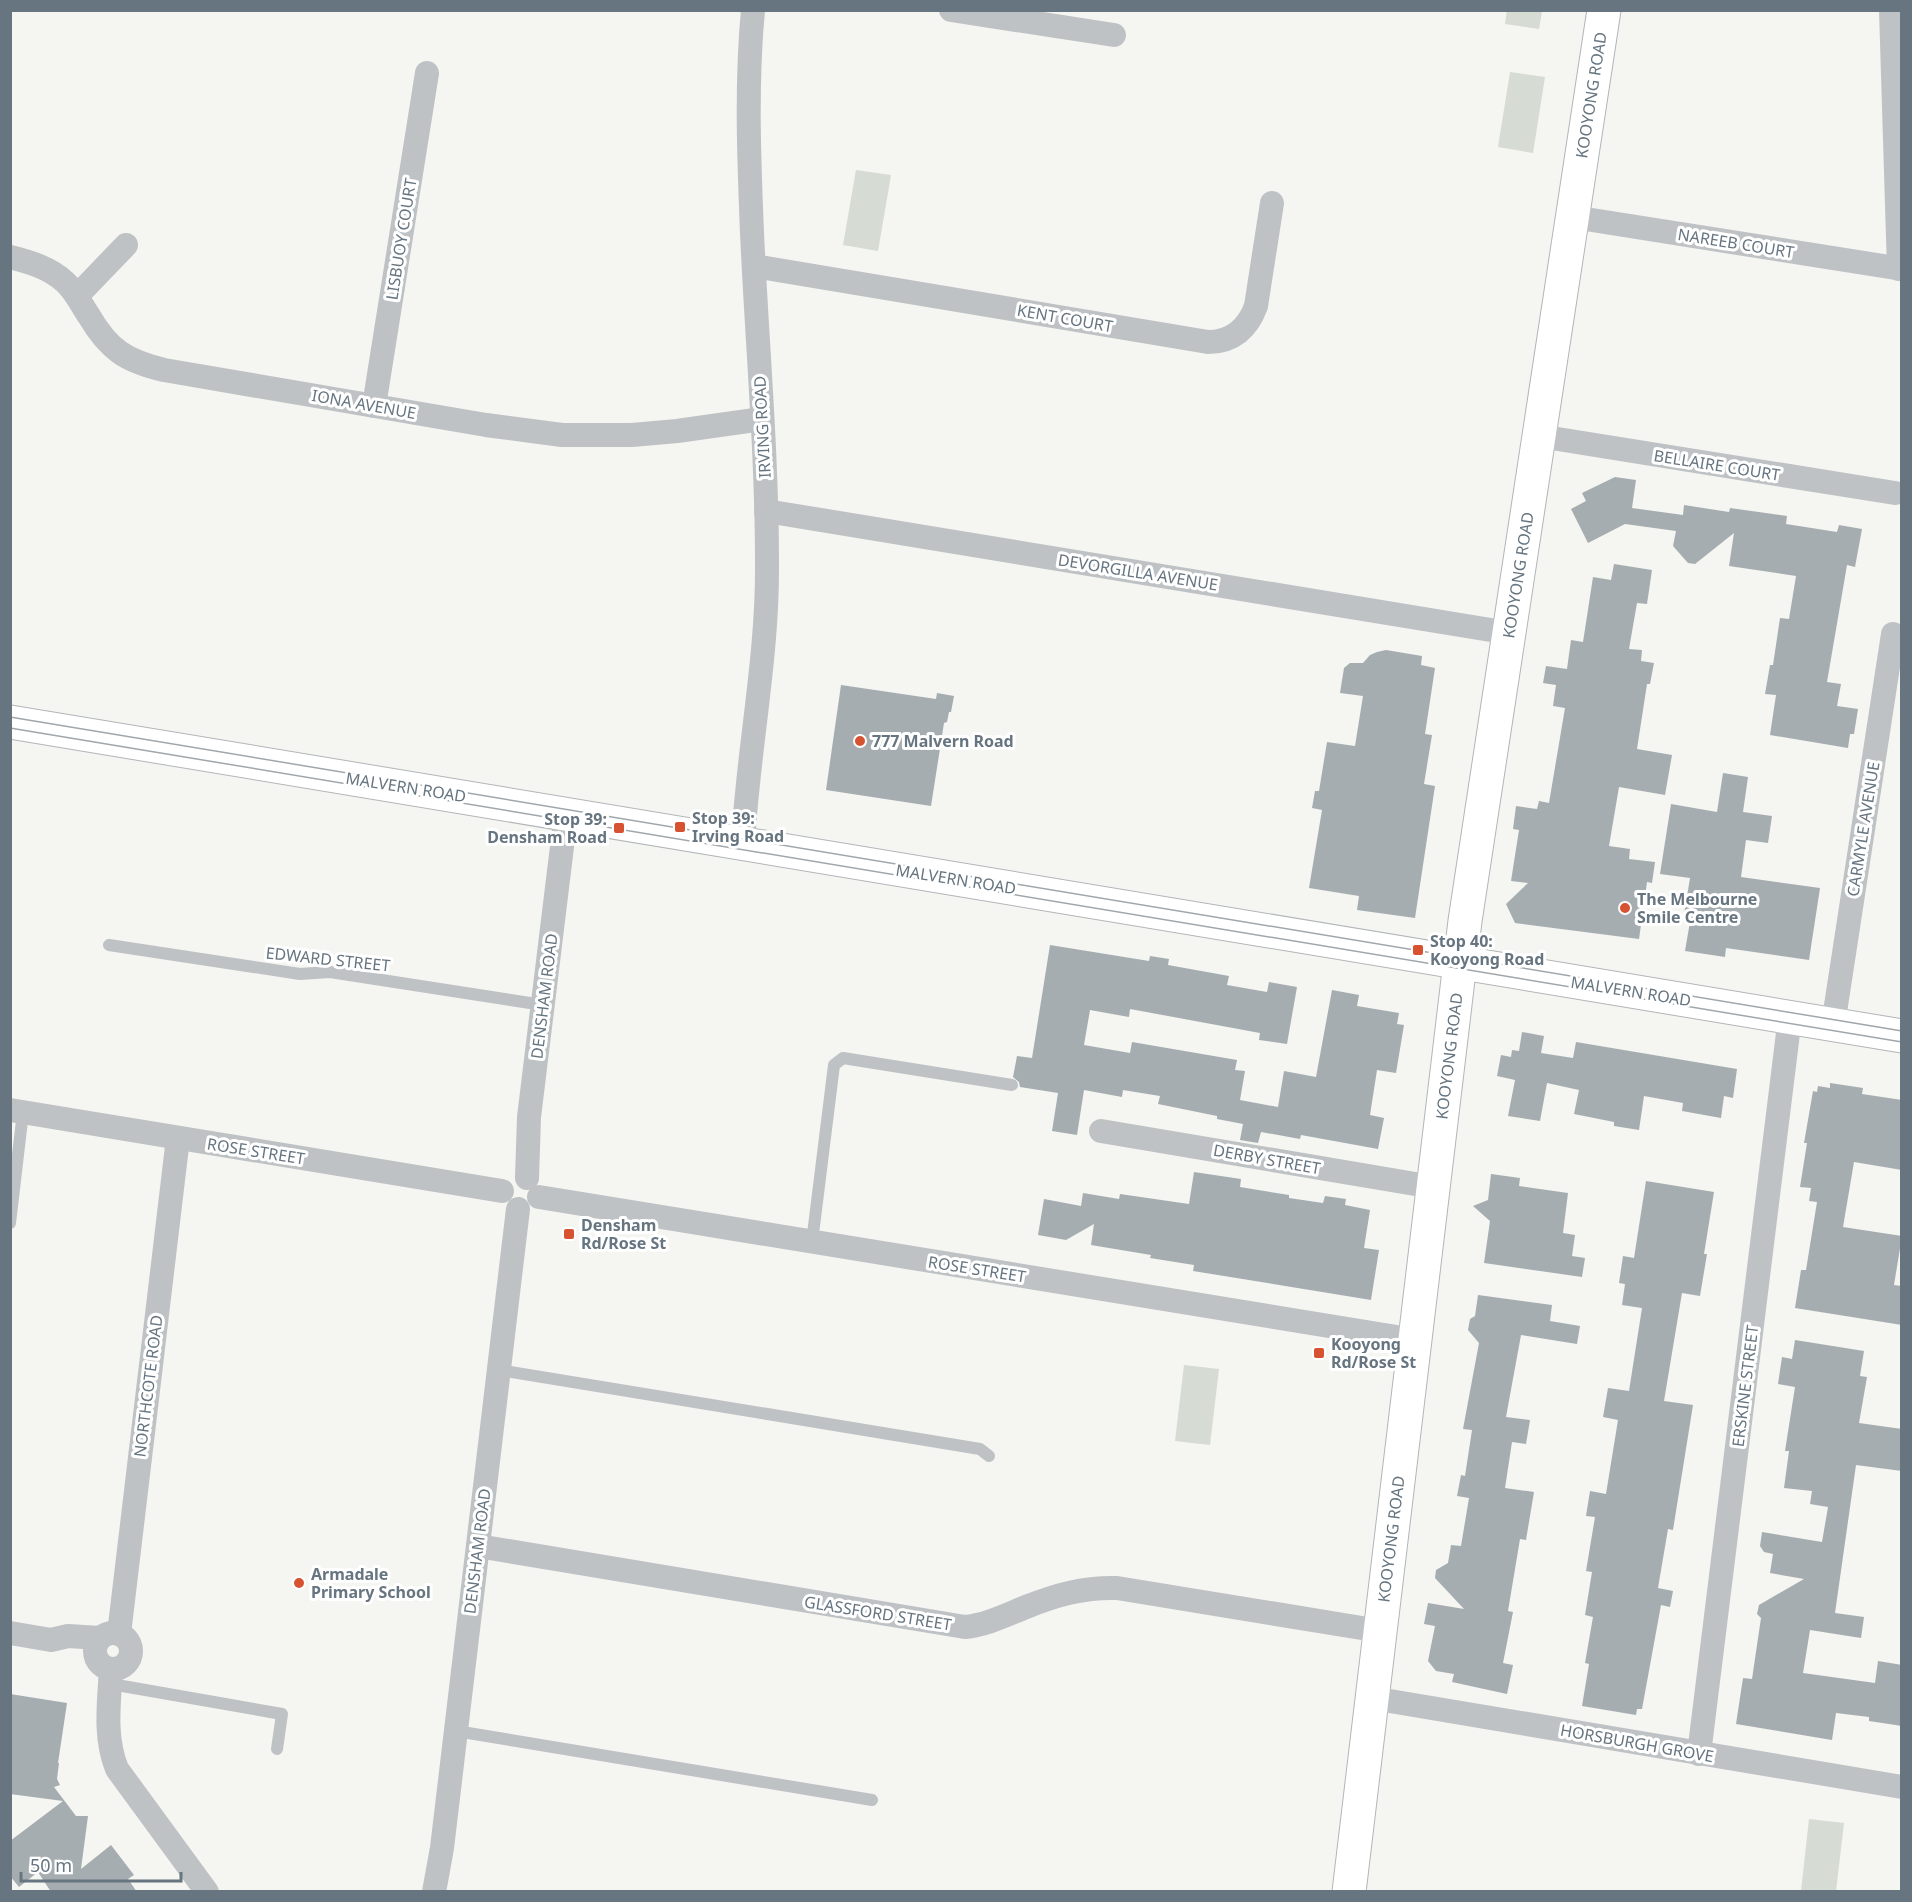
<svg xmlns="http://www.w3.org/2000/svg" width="1912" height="1902" font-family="'Noto Sans',sans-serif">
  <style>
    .green { fill: #d6dbd3 }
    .building { fill: #a5adb1 }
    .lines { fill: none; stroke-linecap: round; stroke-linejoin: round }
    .secondary-casing { stroke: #b1b6b9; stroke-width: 35 }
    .lane { stroke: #bec2c5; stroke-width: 12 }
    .street { stroke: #bec2c5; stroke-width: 24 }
    .secondary { stroke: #fff; stroke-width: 33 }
    .tram { stroke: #a0a6aa; stroke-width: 1.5 }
    .poi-dot { fill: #d65230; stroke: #fff; stroke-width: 2 }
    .labels { text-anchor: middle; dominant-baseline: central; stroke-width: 6; stroke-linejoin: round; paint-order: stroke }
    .street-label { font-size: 16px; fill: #667580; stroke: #fff }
    .poi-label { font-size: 16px; font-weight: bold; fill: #667580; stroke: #fff; text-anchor: start }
  </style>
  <rect width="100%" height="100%" fill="#f5f5f1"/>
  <g class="green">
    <path d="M1507,10L1542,11L1539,29L1505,24Z"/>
    <path d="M1510,72L1545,77L1533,153L1498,147Z"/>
    <path d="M856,170L891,175L878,251L843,245Z"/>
    <path d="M1184,1365L1219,1369L1210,1445L1175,1441Z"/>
    <path d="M1809,1819L1844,1823L1836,1891H1801Z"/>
  </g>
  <g class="building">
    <path d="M1615,477L1636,480L1632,508L1683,515L1684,505L1729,512L1730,508L1787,516L1786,524L1837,532L1839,525L1862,529L1855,567L1847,565L1827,682L1841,684L1837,706L1858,709L1854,734H1850L1848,748L1770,735L1776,695L1765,694L1770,665H1773L1780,618L1789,619L1796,576L1729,566L1734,533L1695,564L1688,563L1673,546L1676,531L1625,524L1588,543L1571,509L1586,501L1582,493Z"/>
    <path d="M1614,564L1652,570L1647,604L1637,603L1629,649L1642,650L1641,661L1654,663L1650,684H1647L1637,749L1672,755L1665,795L1619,787L1609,846L1630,849L1629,859L1655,862L1652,883L1647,882L1639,939L1515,923L1506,904L1528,883L1511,881L1519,830L1513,829L1516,806L1537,809L1539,801L1549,803L1565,708L1553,706L1556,685L1543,683L1546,666L1567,669L1571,640L1583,642L1593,577L1611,580Z"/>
    <path d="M1386,650L1422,656L1421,665L1435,668L1425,734L1432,735L1424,784L1435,786L1415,918L1357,910L1359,896L1309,888L1322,810L1312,808L1315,791H1319L1327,742L1355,746L1363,696L1340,693L1344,668L1350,663H1363L1370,655L1377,652Z"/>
    <path d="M841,685L936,699L937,693L954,696L951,712H949L947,722L944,723L931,806L826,790Z"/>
    <path d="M1723,773L1748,777L1743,812L1772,816L1768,843L1746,840L1741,877L1820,888L1809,960L1726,948L1725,957L1685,951L1691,916L1684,915L1690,878L1660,874L1671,804L1717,812Z"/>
    <path d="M1050,945L1149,961L1150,956L1169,959L1168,965L1229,976L1227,985L1267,992L1269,982L1297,987L1287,1044L1259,1040L1260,1033L1130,1009L1129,1017L1090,1010L1084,1045L1130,1053L1132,1042L1237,1060L1235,1070L1245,1071L1240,1100L1278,1107L1284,1071L1316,1077L1332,990L1359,995L1357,1006L1399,1013L1397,1024L1404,1025L1396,1073L1377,1070L1370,1115L1384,1118L1378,1149L1301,1135L1300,1139L1261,1132L1258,1143L1240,1140L1243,1124L1217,1119V1116L1158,1104L1160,1096L1123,1090L1122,1097L1084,1090L1077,1135L1052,1131L1058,1093L1020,1087L1019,1082L1013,1077L1017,1056L1032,1058Z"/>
    <path d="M1522,1032L1544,1036L1541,1053L1573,1058L1576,1042L1737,1069L1733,1098L1724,1096L1721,1118L1682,1111L1683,1103L1644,1096L1639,1130L1614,1126V1122L1574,1114L1579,1090L1547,1083L1540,1121L1508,1116L1515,1080L1497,1076L1501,1055L1511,1057L1512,1050L1519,1051Z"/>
    <path d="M1830,1083L1863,1088L1862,1094L1902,1100V1170L1854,1162L1843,1227L1902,1236L1894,1285L1902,1286V1325L1795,1308L1801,1270H1806L1817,1202L1809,1201L1811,1188L1800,1187L1807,1143H1804L1813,1091L1817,1092L1818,1086L1830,1088Z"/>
    <path d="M1194,1172L1241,1179L1240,1187L1289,1195V1198L1323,1203L1325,1196L1346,1199L1345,1205L1370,1210L1364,1248L1379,1250L1371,1300L1193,1271L1194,1265L1150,1258L1151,1255L1091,1245L1094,1224L1066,1240L1038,1235L1044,1199L1081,1206L1083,1193L1119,1199L1120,1194L1189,1204Z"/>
    <path d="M1491,1174L1520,1178L1519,1186L1568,1193L1563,1233L1575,1235L1572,1256L1585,1258L1582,1277L1484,1263L1490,1221L1473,1206L1488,1200Z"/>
    <path d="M1646,1181L1714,1192L1704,1254H1707L1700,1296L1682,1293L1664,1401L1693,1405L1673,1530L1668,1529L1658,1588L1673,1591L1670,1607L1661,1605L1642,1709H1637L1636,1715L1582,1706L1589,1664L1585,1663L1593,1617L1585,1615L1592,1572L1586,1571L1595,1517L1586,1516L1590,1491L1606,1494L1618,1420L1603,1417L1608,1388L1629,1391L1642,1308L1622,1305L1625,1284L1619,1283L1623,1256L1634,1258Z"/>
    <path d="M1478,1295L1552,1305L1550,1321L1580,1326L1577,1344L1521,1335L1506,1417L1530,1420L1526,1444L1512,1442L1505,1488L1534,1492L1526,1540L1520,1539L1508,1611L1513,1612L1503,1663L1513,1665L1507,1694L1452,1682L1454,1674L1436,1671L1428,1661L1435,1626L1424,1624L1428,1603L1464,1609L1435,1578L1436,1570L1448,1563L1451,1545L1461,1546L1469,1498L1457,1496L1461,1475L1465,1476L1472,1430L1463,1429L1479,1343L1468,1330L1470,1319L1475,1316Z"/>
    <path d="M1795,1340L1864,1351L1860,1376L1867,1377L1859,1423L1902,1429V1471L1856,1465L1835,1613L1864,1617L1861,1638L1810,1630L1803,1673L1875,1683L1878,1661L1902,1665V1726L1869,1721V1717L1836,1713L1832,1740L1736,1724L1743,1678L1752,1679L1761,1618L1757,1614L1759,1605L1804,1579L1770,1573L1773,1554L1764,1552L1760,1546L1762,1532L1822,1542L1828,1507L1810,1504L1812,1491L1784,1488L1789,1451H1785L1795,1387L1778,1384L1782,1357L1792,1359Z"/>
    <path d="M10,1694L67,1703L58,1763H59L57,1779L60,1785L54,1787L76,1816H88L81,1869L111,1845L134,1875L128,1879L137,1892H51L38,1872L19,1887L10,1876V1841L63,1801L10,1794Z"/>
  </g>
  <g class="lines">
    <defs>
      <g id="secondary">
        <path d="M10,722L1902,1036"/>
        <path d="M1349,1892L1465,921L1604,10"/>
      </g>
    </defs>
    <use href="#secondary" class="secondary-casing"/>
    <g class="lane">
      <path d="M109,945L300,974L330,972L543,1005"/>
      <path d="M10,1223L23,1112"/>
      <path d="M812,1242L834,1065L843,1058L1012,1085"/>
      <path d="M499,1370L980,1449L989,1456"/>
      <path d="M111,1684L282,1714L277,1749"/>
      <path d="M456,1731L872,1800"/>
    </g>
    <g class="street">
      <path d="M951,10L1114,35"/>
      <path d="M1891,10L1899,269"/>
      <path d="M1573,217L1902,269"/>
      <path d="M10,257C30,262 50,268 65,282C75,291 81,304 89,316C109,350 126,361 164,370L486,425L562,435H632L677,431L762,419"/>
      <path d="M754,266L1208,342C1233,342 1248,328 1256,306L1272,203"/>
      <path d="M77,296L126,245"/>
      <path d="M374,406L427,73"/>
      <path d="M1539,436L1895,493"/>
      <path d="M766,511L1509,633"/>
      <path d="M743,843C748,750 768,657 767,563C767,453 757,343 752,233C749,159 746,84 753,10"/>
      <path d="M1833,1025L1893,634"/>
      <path d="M10,1110L502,1191"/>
      <path d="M1101,1131L1433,1187"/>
      <path d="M527,1178L529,1117L566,814"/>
      <path d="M539,1197L1415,1340"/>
      <path d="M478,1546L965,1627C986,1625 1006,1615 1026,1607C1056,1595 1084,1587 1117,1588L1380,1631"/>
      <circle cx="113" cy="1651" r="18"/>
      <path d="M10,1633L51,1640L68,1636L100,1638"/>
      <path d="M119,1634L178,1138"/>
      <path d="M111,1669C109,1703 104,1737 117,1769L207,1892"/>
      <path d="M1372,1698L1902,1787"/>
      <path d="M1699,1754L1790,1017"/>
      <path d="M434,1892L442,1848L518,1209"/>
    </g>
    <use href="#secondary" class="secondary"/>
    <g class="tram">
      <path d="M10,717L1902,1031"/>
      <path d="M10,728L1902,1042"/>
    </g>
  </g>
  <g class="poi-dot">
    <circle cx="860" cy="741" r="6"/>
    <rect x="674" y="821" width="12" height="12" rx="3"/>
    <rect x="613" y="822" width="12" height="12" rx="3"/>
    <circle cx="1625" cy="908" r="6"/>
    <rect x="1412" y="944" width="12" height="12" rx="3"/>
    <rect x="563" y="1228" width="12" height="12" rx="3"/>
    <rect x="1313" y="1347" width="12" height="12" rx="3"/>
    <circle cx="299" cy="1583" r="6"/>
  </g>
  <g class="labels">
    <g class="street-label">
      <text transform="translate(1591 95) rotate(-81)">KOOYONG ROAD</text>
      <text transform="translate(401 239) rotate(-81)">LISBUOY COURT</text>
      <text transform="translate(1736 243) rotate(9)">NAREEB COURT</text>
      <text transform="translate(1065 318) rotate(10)">KENT COURT</text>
      <text transform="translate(364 404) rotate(10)">IONA AVENUE</text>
      <text transform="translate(762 427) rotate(-93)">IRVING ROAD</text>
      <text transform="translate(1717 465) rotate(9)">BELLAIRE COURT</text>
      <text transform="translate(1138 572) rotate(9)">DEVORGILLA AVENUE</text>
      <text transform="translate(1518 575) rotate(-81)">KOOYONG ROAD</text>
      <text transform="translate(406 787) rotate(9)">MALVERN ROAD</text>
      <text transform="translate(1863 829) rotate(-81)">CARMYLE AVENUE</text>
      <text transform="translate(956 879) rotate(9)">MALVERN ROAD</text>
      <text transform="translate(328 959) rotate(6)">EDWARD STREET</text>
      <text transform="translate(1631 991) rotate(9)">MALVERN ROAD</text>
      <text transform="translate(544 996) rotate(-83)">DENSHAM ROAD</text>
      <text transform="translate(1449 1056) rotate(-83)">KOOYONG ROAD</text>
      <text transform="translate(256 1151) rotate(9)">ROSE STREET</text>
      <text transform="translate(1267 1159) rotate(10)">DERBY STREET</text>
      <text transform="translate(977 1269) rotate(9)">ROSE STREET</text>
      <text transform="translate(148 1386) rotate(-83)">NORTHCOTE ROAD</text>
      <text transform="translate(1745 1386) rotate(-83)">ERSKINE STREET</text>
      <text transform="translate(1391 1539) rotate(-83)">KOOYONG ROAD</text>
      <text transform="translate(477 1551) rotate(-83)">DENSHAM ROAD</text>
      <text transform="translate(878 1613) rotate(9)">GLASSFORD STREET</text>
      <text transform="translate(1637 1743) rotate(10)">HORSBURGH GROVE</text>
    </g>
    <g class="poi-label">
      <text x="872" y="741">777 Malvern Road</text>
      <text x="692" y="818">Stop 39:<tspan x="692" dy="18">Irving Road</tspan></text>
      <text x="607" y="819" text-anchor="end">Stop 39:<tspan x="607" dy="18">Densham Road</tspan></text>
      <text x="1637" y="899">The Melbourne<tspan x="1637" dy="18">Smile Centre</tspan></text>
      <text x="1430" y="941">Stop 40:<tspan x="1430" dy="18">Kooyong Road</tspan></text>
      <text x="581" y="1225">Densham<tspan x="581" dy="18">Rd/Rose St</tspan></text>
      <text x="1331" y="1344">Kooyong<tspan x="1331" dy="18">Rd/Rose St</tspan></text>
      <text x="311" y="1574">Armadale<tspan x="311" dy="18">Primary School</tspan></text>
    </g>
  </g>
  <rect width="1912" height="1902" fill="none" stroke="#667580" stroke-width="24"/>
  <path d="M21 1872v9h160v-9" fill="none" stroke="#667580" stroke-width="3"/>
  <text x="30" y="1872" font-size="18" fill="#667580" stroke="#ffffff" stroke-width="4.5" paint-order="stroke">50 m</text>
</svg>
